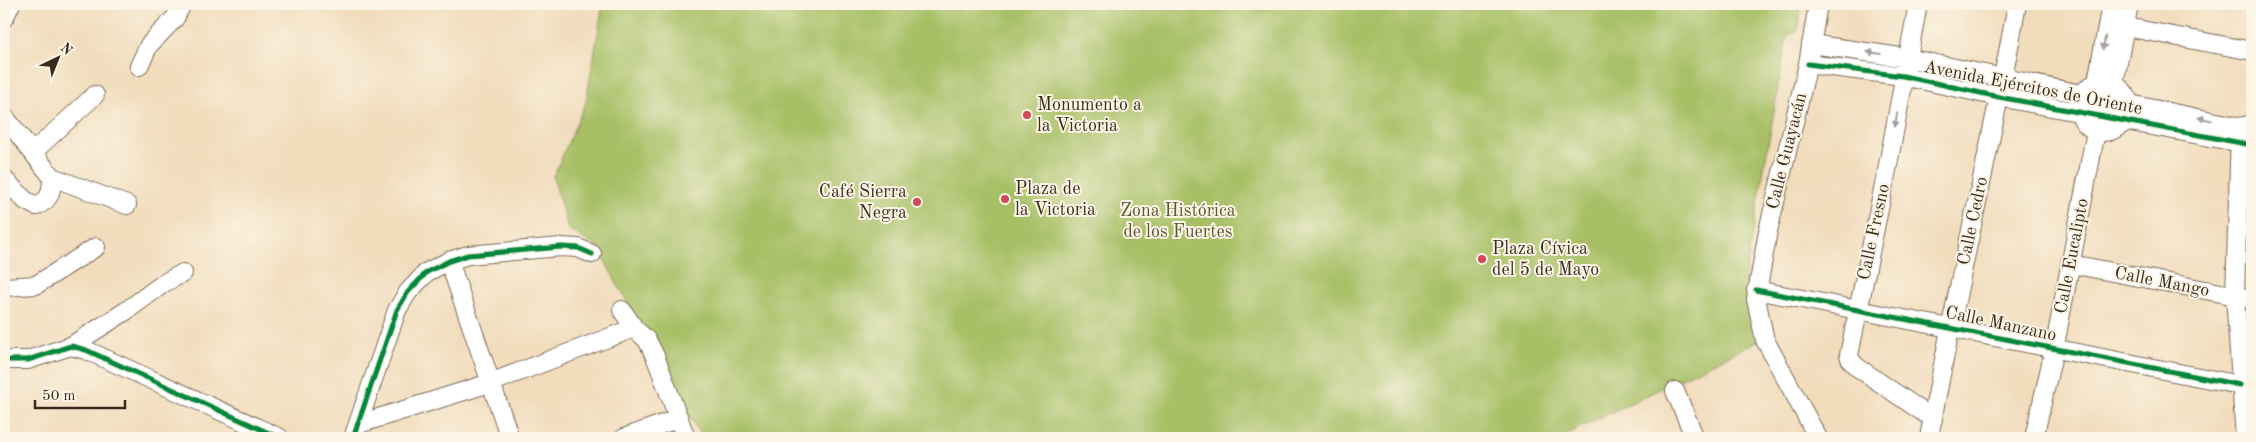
<svg xmlns="http://www.w3.org/2000/svg" width="2256" height="442" font-family="'Old Standard TT',serif">
  <style>
    .green { fill: #a7c066; stroke: #717542 }
    .lines { fill: none; stroke-linecap: round; stroke-linejoin: round }
    .minor-casing { stroke: #7b6855; stroke-width: 20 }
    .minor { stroke: #fff; stroke-width: 18 }
    .cycleway-casing { stroke: #fcf5e5; stroke-width: 8 }
    .cycleway { stroke: #00873e; stroke-width: 5 }
    .oneway { fill: #a79f9a }
    .poi-dot { fill: #d1495b; stroke: #fcf5e5; stroke-width: 2 }
    .labels { text-anchor: middle; dominant-baseline: central; stroke-width: 4; stroke-linejoin: round; paint-order: stroke }
    .street-label { font-size: 18px; fill: #3b2a1e; stroke: #fcf5e5 }
    .poi-label { font-size: 18px; fill: #3b2a1e; stroke: #fcf5e5; text-anchor: start }
    .park-label { font-size: 18px; fill: #5b5734; stroke: #fcf5e5 }
  </style>
  <rect width="100%" height="100%" fill="#fcf5e5"/>
  <filter id="ink" filterUnits="userSpaceOnUse"><feTurbulence type="fractalNoise" baseFrequency=".02" numOctaves="2"/><feDisplacementMap in="SourceGraphic" scale="10" xChannelSelector="R" yChannelSelector="G"/><feConvolveMatrix kernelMatrix="1 2 1 2 8 2 1 2 1" color-interpolation-filters="sRGB"/></filter>
  <filter id="wash" filterUnits="userSpaceOnUse"><feTurbulence type="fractalNoise" baseFrequency=".0096" numOctaves="4" result="noise"/><feDisplacementMap in="SourceGraphic" scale="20" xChannelSelector="R" yChannelSelector="G"/><feGaussianBlur stdDeviation="1.12" result="paint"/><feColorMatrix in="noise" values="0 0 0 0 0 0 0 0 0 0 0 0 0 0 0 0 0 1.4 0 .05"/><feComposite in="paint" operator="in"/></filter>
  <g filter="url(#wash)">
    <rect width="100%" height="100%" fill="#f1dcbb"/>
    <path class="green" d="M603,4H1802L1798,30L1787,36L1745,278L1762,339L1559,438H702L597,247L568,229L553,177L586,102Z"/>
  </g>
  <g filter="url(#ink)">
    <g class="lines">
      <defs>
        <g id="minor">
          <path d="M1918,4L1888,165L1849,355L1851,361L1857,367L1933,419"/>
          <path d="M4,18L11,4"/>
          <path d="M2126,27L2252,51"/>
          <path d="M1811,44L1907,58L2241,127L2252,124"/>
          <path d="M1808,64L1903,76L1999,97L2252,145"/>
          <path d="M139,66L149,45L175,18L182,4"/>
          <circle cx="2104" cy="107" r="25"/>
          <path d="M2097,82L2111,4"/>
          <path d="M2114,84L2129,4"/>
          <path d="M4,116L52,177L127,205"/>
          <path d="M2240,132L2235,296L2245,438"/>
          <path d="M33,152L95,95"/>
          <path d="M4,179L26,201L36,206C50,201 52,191 52,177"/>
          <path d="M449,261L510,438"/>
          <path d="M2071,264L2252,299"/>
          <path d="M4,287L36,285L96,247"/>
          <path d="M1756,290L2240,385"/>
          <path d="M622,310L634,328L647,340L655,356L686,438"/>
          <path d="M71,346L126,311L164,283L183,273"/>
          <path d="M4,360H28L71,346L86,350L280,438"/>
          <path d="M1675,391L1695,438"/>
          <path d="M359,424L490,383L634,328"/>
          <path d="M353,438L397,310L408,292L427,272L449,261L468,255L561,247L578,248L592,254"/>
          <path d="M624,438L679,418"/>
          <path d="M1818,438L1765,340L1756,299L1768,231L1808,64L1818,4"/>
          <path d="M1929,438C1955,293 1991,149 2017,4"/>
          <path d="M2034,438L2054,350L2096,131"/>
        </g>
      </defs>
      <use href="#minor" class="minor-casing"/>
      <use href="#minor" class="minor"/>
      <defs>
        <g id="cycleway">
          <path d="M1808,64L1903,76L1999,97L2252,145"/>
          <path d="M1756,290L2240,385"/>
          <path d="M4,360H28L71,346L86,350L280,438"/>
          <path d="M353,438L397,310L408,292L427,272L449,261L468,255L561,247L578,248L592,254"/>
        </g>
      </defs>
      <use href="#cycleway" class="cycleway-casing"/>
      <use href="#cycleway" class="cycleway"/>
    </g>
    <defs><path id="oneway-solid" d="M-6-.8H1V-3.2L6.5 0L1 3.2V.8H-6Z" transform="scale(1.25)"/></defs>
    <g class="oneway">
      <use href="#oneway-solid" transform="translate(2104 43) rotate(100)"/>
      <use href="#oneway-solid" transform="translate(1874 53) rotate(-172)"/>
      <use href="#oneway-solid" transform="translate(2205 119) rotate(-168)"/>
      <use href="#oneway-solid" transform="translate(1896 120) rotate(100)"/>
    </g>
  </g>
  <g class="poi-dot">
    <circle cx="1027" cy="115" r="5"/>
    <circle cx="1005" cy="199" r="5"/>
    <circle cx="917" cy="202" r="5"/>
    <circle cx="1482" cy="259" r="5"/>
  </g>
  <g class="labels">
    <g class="street-label">
      <text transform="translate(2033 88) rotate(11)">Avenida Ejércitos de Oriente</text>
      <text transform="translate(1787 151) rotate(-76)">Calle Guayacán</text>
      <text transform="translate(1973 221) rotate(-78)">Calle Cedro</text>
      <text transform="translate(1874 232) rotate(-78)">Calle Fresno</text>
      <text transform="translate(2072 256) rotate(-79)">Calle Eucalipto</text>
      <text transform="translate(2162 282) rotate(11)">Calle Mango</text>
      <text transform="translate(2001 324) rotate(12)">Calle Manzano</text>
    </g>
    <g class="poi-label">
      <text x="1037" y="105">Monumento a<tspan x="1037" dy="21">la Victoria</tspan></text>
      <text x="1015" y="189">Plaza de<tspan x="1015" dy="21">la Victoria</tspan></text>
      <text x="907" y="192" text-anchor="end">Café Sierra<tspan x="907" dy="21">Negra</tspan></text>
      <text x="1492" y="249">Plaza Cívica<tspan x="1492" dy="21">del 5 de Mayo</tspan></text>
    </g>
    <g class="park-label">
      <text x="1178" y="211">Zona Histórica<tspan x="1178" dy="21">de los Fuertes</tspan></text>
    </g>
  </g>
  <rect width="2256" height="442" fill="none" stroke="#fcf5e5" stroke-width="20"/>
  <g transform="translate(58 58) rotate(43)" stroke="#fcf5e5" stroke-width="4" paint-order="stroke">
  <path d="M0-4L9 19L0 12L-9 19Z" fill="#3b2a1e"/>
  <text y="-8" font-size="14" font-weight="bold" text-anchor="middle" fill="#3b2a1e">N</text>
  </g>
  <path d="M35 400v8h90v-8" fill="none" stroke="#3b2a1e" stroke-width="2.5"/>
  <text x="42" y="400" font-size="15" fill="#3b2a1e" stroke="#fcf5e5" stroke-width="4" paint-order="stroke">50 m</text>
</svg>
